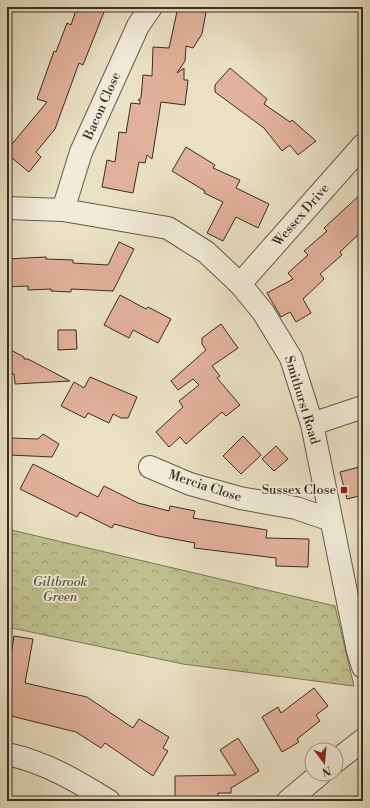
<svg xmlns="http://www.w3.org/2000/svg" width="370" height="808" font-family="'Libre Bodoni',serif">
  <style>
    .park { fill: url(#park-crowns); stroke: #7c7758 }
    .building { fill: #e2b19b; stroke: #3a2d20 }
    .lines { fill: none; stroke-linecap: round; stroke-linejoin: round }
    .minor-casing { stroke: #665a49; stroke-width: 24 }
    .minor { stroke: #f1ecd9; stroke-width: 22 }
    .poi-dot { fill: #8f2418; stroke: #f1ecd9; stroke-width: 1.5 }
    .labels { text-anchor: middle; dominant-baseline: central; stroke-width: 3.5; stroke-linejoin: round; paint-order: stroke }
    .street-label { font-size: 13px; fill: #3a2d20; stroke: #f1ecd9 }
    .poi-label { font-size: 13px; fill: #3a2d20; stroke: #f1ecd9; text-anchor: end }
    .park-label { font-size: 13px; font-style: italic; fill: #5b523c; stroke: #f1ecd9 }
  </style>
  <defs>
    <pattern id="park-crowns" width="20" height="18" patternUnits="userSpaceOnUse"><rect width="20" height="18" fill="#bfc18f"/><path d="M2 6a3 3 0 1 1 6 0M12 15a3 3 0 1 1 6 0" fill="none" stroke="#9c9d74"/></pattern>
  </defs>
  <rect width="100%" height="100%" fill="#eae1c4"/>
  <filter id="stains"><feTurbulence type="fractalNoise" baseFrequency=".005" numOctaves="4"/><feColorMatrix values="0 0 0 0 .2 0 0 0 0 .09 0 0 0 0 .02 0 0 0 .5 -.17"/></filter>
  <radialGradient id="worn" r=".72"><stop offset=".6" stop-color="#630" stop-opacity="0"/><stop offset="1" stop-color="#630" stop-opacity=".3"/></radialGradient>
  <path class="park" d="M7,529L335,606L354,686L183,664L7,627Z"/>
  <g class="building">
    <path d="M77,7H106L83,65L79,63L55,129L36,152L41,157L29,172L7,154V150L47,102L37,99L54,51L56,52L67,23L71,25Z"/>
    <path d="M178,7H207L202,34L193,48L186,46L185,61L177,73L184,68V80H188L185,105L161,102L152,159L147,155L145,163L139,162L133,193L102,187L107,160L115,162L119,132L126,133L131,103L140,104V100H138L141,98L143,75L152,76L153,47L169,48Z"/>
    <path d="M230,68L267,99L264,104L290,122L292,120L316,141L298,155L290,145L282,151L264,128L215,92V85Z"/>
    <path d="M186,147L215,165L213,168L240,180L236,188L269,204L258,228L236,217L223,241L207,233L223,202L204,193L205,191L172,171Z"/>
    <path d="M363,192V230L340,252L342,255L320,274L324,279L303,299L311,313L296,322L290,312L281,317L267,293L293,279L288,273L308,255L304,251L327,231L324,228Z"/>
    <path d="M119,242L134,249L113,291L71,289V292L51,291V289L28,290V286L7,287V259L46,257V259L73,260V263L108,265Z"/>
    <path d="M120,295L146,309L148,307L171,319L158,343L133,330L129,338L104,325Z"/>
    <path d="M221,324L238,348L212,366L220,376L217,378L240,405L226,416L222,412L186,444L180,437L169,447L156,432L183,407L179,401L199,385L193,379L178,390L171,381L206,350L202,344V338Z"/>
    <path d="M58,330H76L77,349L58,350Z"/>
    <path d="M7,348L24,357V359H28L70,381L15,384L14,374H7Z"/>
    <path d="M90,377L137,397L128,418H121L113,414L109,423L88,413L85,418L61,406L74,382L84,388Z"/>
    <path d="M43,434L59,444L52,457L10,455L11,438L38,439Z"/>
    <path d="M243,436L261,455L241,474L223,456Z"/>
    <path d="M276,446L288,459L274,471L262,459Z"/>
    <path d="M33,464L98,497L104,486L138,503L169,511L170,506L195,511L193,518L267,530L266,538L309,539L308,567L276,566V558L194,548L195,543L158,536L114,524L112,528L80,512L77,517L20,489Z"/>
    <path d="M363,466V495L347,499L340,472Z"/>
    <path d="M14,636L33,639L25,683L87,697L133,728L139,719L169,737L163,748L168,751L153,776L105,743L101,748L76,732L7,715V681Z"/>
    <path d="M314,688L328,706L316,715L320,721L297,739L299,742L282,752L262,717L278,707L281,713Z"/>
    <path d="M238,738L259,771L231,788V793H218V801H175V776L236,775L220,750Z"/>
  </g>
  <g class="lines">
    <defs>
      <g id="minor">
        <path d="M7,208L63,210L168,228L206,252L240,284L263,312L291,358L312,424L358,651L363,667"/>
        <path d="M63,210L81,152L138,26L151,7"/>
        <path d="M240,284L363,145"/>
        <path d="M312,424L363,407"/>
        <path d="M150,467L190,484L240,498L296,508L331,520"/>
        <path d="M7,754C45,762 77,781 109,801"/>
        <path d="M336,761L363,740"/>
        <path d="M288,801L320,774"/>
      </g>
    </defs>
    <use href="#minor" class="minor-casing"/>
    <use href="#minor" class="minor"/>
  </g>
  <rect class="poi-dot" x="340" y="486" width="8" height="8" rx="2"/>
  <g class="labels">
    <g class="street-label">
      <text transform="translate(102 106) rotate(-66)">Bacon Close</text>
      <text transform="translate(301 215) rotate(-49)">Wessex Drive</text>
      <text transform="translate(302 400) rotate(73)">Smithurst Road</text>
      <text transform="translate(205 486) rotate(18)">Mercia Close</text>
    </g>
    <g class="poi-label">
      <text x="336" y="490">Sussex Close</text>
    </g>
    <g class="park-label">
      <text x="60" y="582">Giltbrook<tspan x="60" dy="15">Green</tspan></text>
    </g>
  </g>
  <rect width="370" height="808" fill="none" stroke="#eae1c4" stroke-width="24"/>
  <rect x="8" y="8" width="354" height="792" fill="none" stroke="#3a2d20" stroke-width="2"/>
  <rect x="12" y="12" width="346" height="784" fill="none" stroke="#3a2d20"/>
  <g transform="translate(324 762) rotate(164)"><circle r="19" fill="#f1ecd9" stroke="#a8a08f"/>
  <path d="M0-3L7 15L0 10L-7 15Z" fill="#8f2418"/>
  <text y="-6" font-size="11" font-weight="bold" text-anchor="middle" fill="#3a2d20">N</text>
  </g>
  <rect width="100%" height="100%" filter="url(#stains)"/>
  <rect width="100%" height="100%" fill="url(#worn)"/>
</svg>
